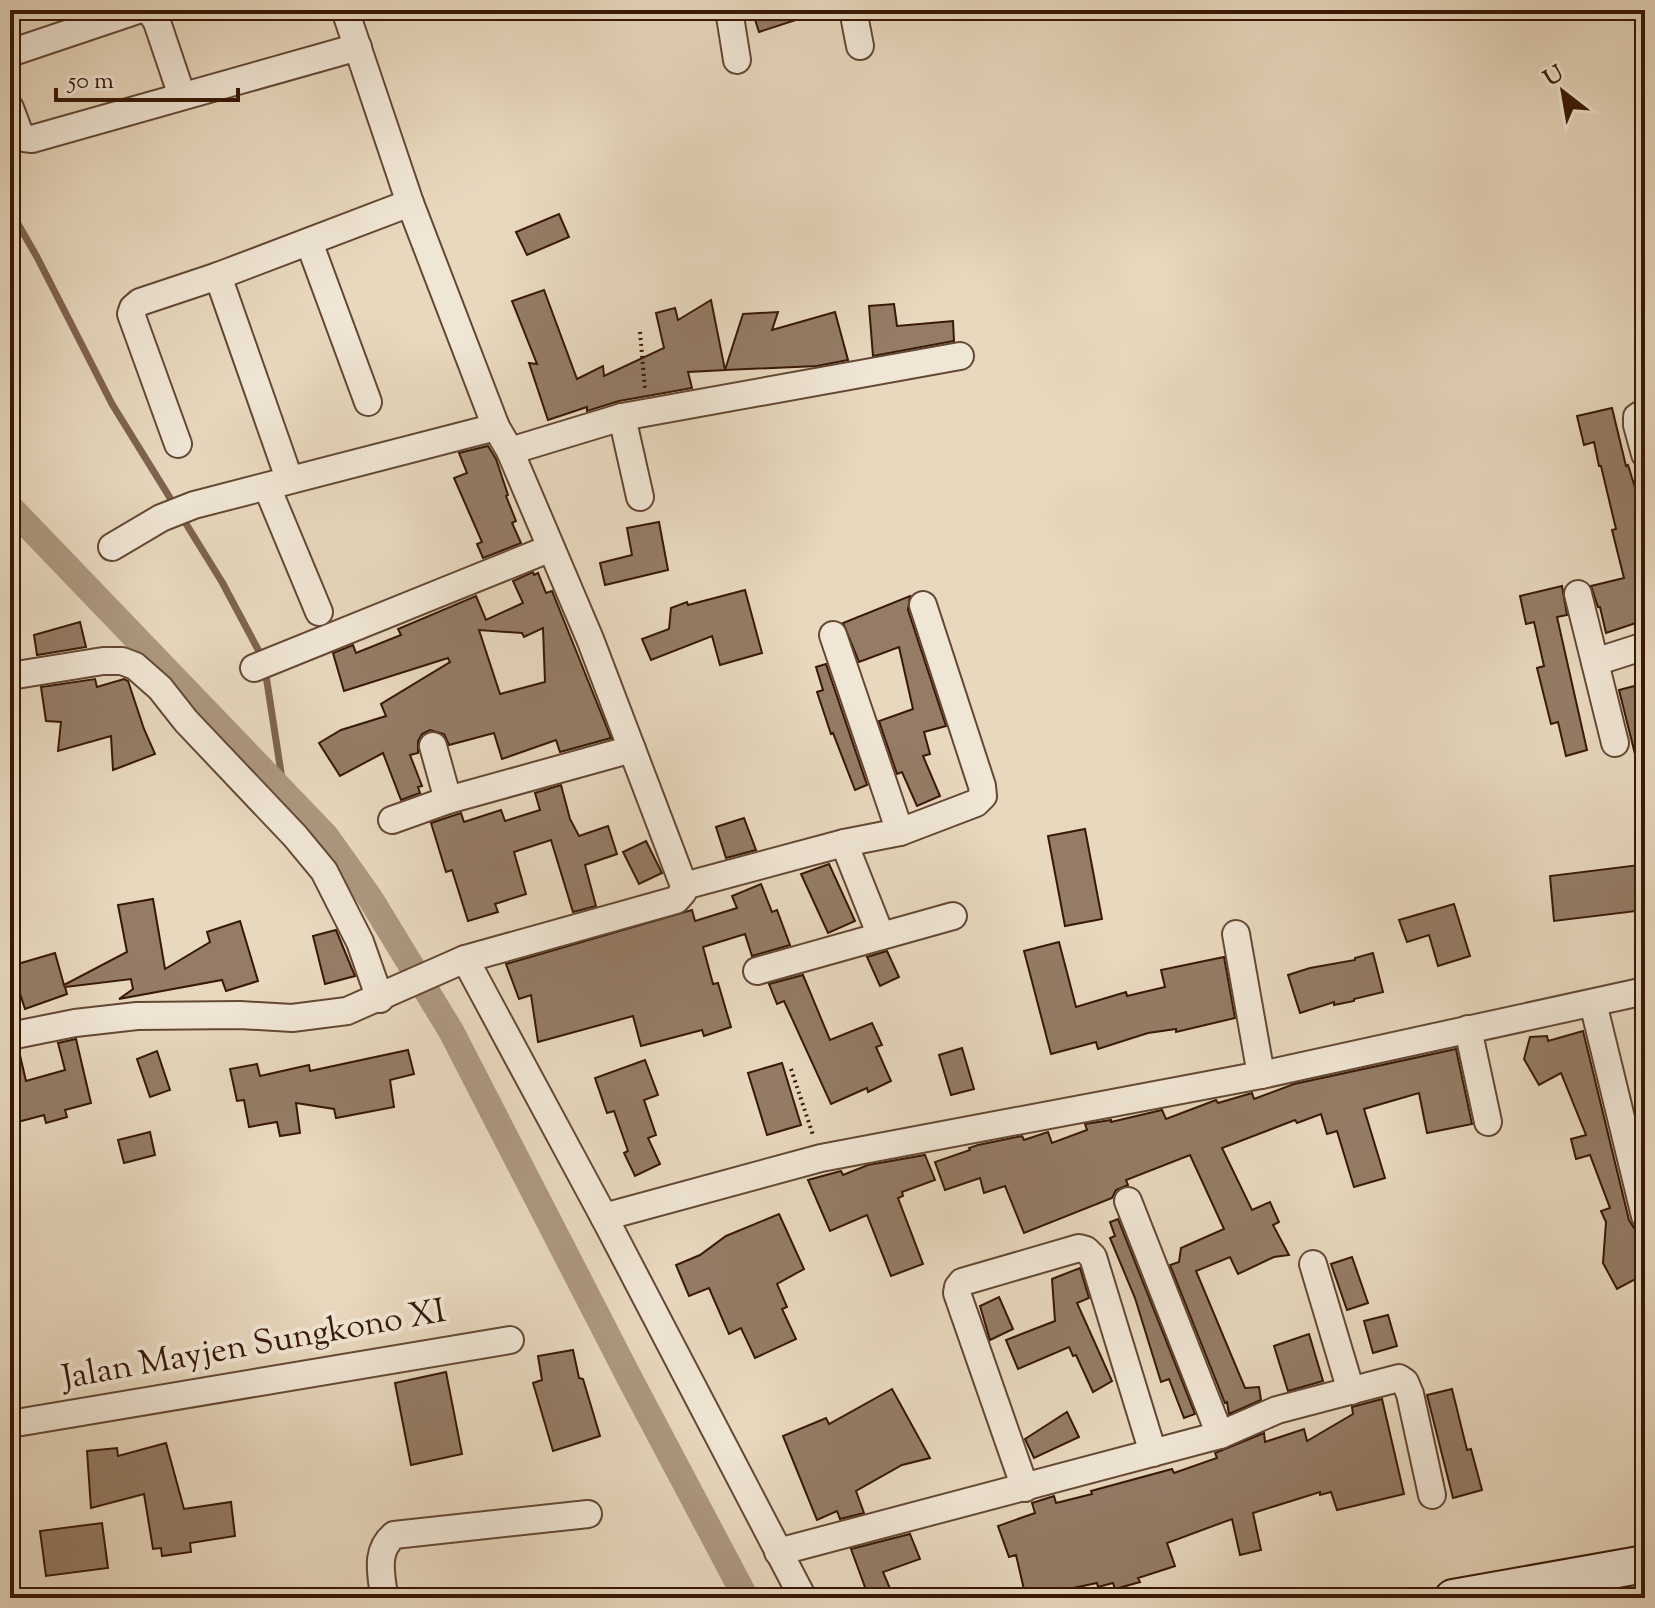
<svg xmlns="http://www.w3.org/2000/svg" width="1655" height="1608" font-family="'Sorts Mill Goudy',serif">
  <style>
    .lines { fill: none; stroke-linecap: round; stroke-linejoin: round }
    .stream { stroke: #7e644f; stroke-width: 7 }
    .canal { stroke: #ac977f; stroke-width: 26 }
    .building { fill: #947c66; stroke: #381806; stroke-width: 2; fill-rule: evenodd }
    .minor-casing { stroke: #644834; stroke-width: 30 }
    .secondary-casing { stroke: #381806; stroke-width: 40 }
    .path { stroke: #381806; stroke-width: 4; stroke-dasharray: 2 4; stroke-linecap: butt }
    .minor { stroke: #f0e6d5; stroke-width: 26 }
    .secondary { stroke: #f0e6d5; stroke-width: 36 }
    .labels { text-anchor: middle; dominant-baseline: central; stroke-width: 8; stroke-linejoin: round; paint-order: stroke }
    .street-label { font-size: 34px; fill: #381806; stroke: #f0e6d5 }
  </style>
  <rect width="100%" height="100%" fill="#e8d8be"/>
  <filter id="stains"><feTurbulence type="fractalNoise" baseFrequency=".0025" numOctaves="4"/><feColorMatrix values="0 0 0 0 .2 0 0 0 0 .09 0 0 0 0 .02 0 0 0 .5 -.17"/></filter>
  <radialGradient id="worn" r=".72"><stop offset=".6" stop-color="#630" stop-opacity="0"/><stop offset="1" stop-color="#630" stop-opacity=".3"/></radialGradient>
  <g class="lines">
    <g class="stream">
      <path d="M10,210L37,257L112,404L222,582L262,657"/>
      <path d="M265,669L284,792"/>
    </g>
    <path class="canal" d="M10,507L326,836L370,898L451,1031L630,1379L746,1598"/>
  </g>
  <g class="building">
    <path d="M752,10H813L814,14L759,32Z"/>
    <path d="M559,214L569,237L527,255L516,232Z"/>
    <path d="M544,290L577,379L603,366L604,376L664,348L656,313L675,308L678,320L711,300L725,370L688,372L692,388L619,401L587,411V407L548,420L529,363L537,364L512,301Z"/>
    <path d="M894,304L897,326L953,321L954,341L873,356L869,306Z"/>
    <path d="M778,312L772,330L835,312L848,360L817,366L725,370L743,314Z"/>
    <path d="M1612,408L1626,466L1628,465L1645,520V620L1606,633L1600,607H1598L1591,586L1624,578L1612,530L1616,529L1601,466H1599L1594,442L1584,445L1577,416Z"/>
    <path d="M488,446L496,459L508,495L506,496L516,521L512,523L521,543L483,558L477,544L482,542L454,478L467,473L459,453Z"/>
    <path d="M659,522L668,570L605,585L600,563L632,555L627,528Z"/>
    <path d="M533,572L534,575L538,573L546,593L552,591L611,738L560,752L556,740L502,759L494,733L449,745L444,734L430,730L422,734L418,741V753L410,755L422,786L418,787L420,793L401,800L383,753L340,776L319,743L341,730L386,716L381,704L450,662L448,658L344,691L333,653L353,645L356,653L401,635L398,629L476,596L486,620L523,603L513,581ZM543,628L545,682L500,694L479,630L522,633L524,637Z"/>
    <path d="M1562,586L1567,615L1557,617L1587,750L1566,756L1558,722L1551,724L1537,668L1544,666L1534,622L1526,624L1520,596Z"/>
    <path d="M745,590L762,653L720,665L712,636L651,660L642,639L669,629L671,608L687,602L688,605Z"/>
    <path d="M910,596L908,610L946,726L924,732L930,754L923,756L940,796L917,806L902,772L897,774L879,721L913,709L899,647L859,662L843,623Z"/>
    <path d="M80,622L86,647L37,655L34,635Z"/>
    <path d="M826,664L867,785L855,790L833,733L831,734L817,692L823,690L816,667Z"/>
    <path d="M95,679L97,687L124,679L128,681L144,729L155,754L113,770L111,736L58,751L61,722L46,721L41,687Z"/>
    <path d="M1642,684L1645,696V769L1639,770L1619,690Z"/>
    <path d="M561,785L570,819L579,836L608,826L617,854L585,865L596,906L573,912L551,840L514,852L526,894L495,904L498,912L468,921L452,870L446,872L431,823L461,813L464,822L501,810L505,821L540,810L535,793Z"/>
    <path d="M744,818L756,850L726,858L716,827Z"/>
    <path d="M1085,829L1102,919L1065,926L1048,836Z"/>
    <path d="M646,841L662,873L639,884L623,852Z"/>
    <path d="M829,864L855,921L828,933L801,874Z"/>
    <path d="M1639,865L1645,910L1554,921L1550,876Z"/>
    <path d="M761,884L772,912L777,910L790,945L752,956L745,934L703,947L713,984L718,983L731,1027L704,1036L702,1030L641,1046L633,1016L538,1042L531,995L519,999L506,964L692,910L695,921L737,908L732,896Z"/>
    <path d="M153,899L165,969L210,942L207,932L240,921L258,981L226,991L222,980L119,999L133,989L131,979L65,987L67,994L25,1009L11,966L55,953L64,985L127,952L118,905Z"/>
    <path d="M1454,904L1470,956L1438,966L1429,935L1407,942L1399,920Z"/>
    <path d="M336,930L355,976L325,984L313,936Z"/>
    <path d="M1059,942L1076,1007L1126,992L1127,996L1165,987L1161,970L1224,957L1235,1018L1176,1032V1029L1148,1033L1098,1049L1096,1042L1051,1054L1024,951Z"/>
    <path d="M887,951L899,977L880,986L867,957Z"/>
    <path d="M1373,953L1383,992L1354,999V1001L1334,1005V1002L1300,1013L1288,975L1310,968L1355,960V958Z"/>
    <path d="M803,975L830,1040L872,1023L882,1045L876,1047L891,1081L868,1092L867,1088L831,1104L784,1001L777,1004L769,984Z"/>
    <path d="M1583,1031L1629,1220L1634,1228L1640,1231L1645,1242V1274L1617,1289L1603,1263L1606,1222L1601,1211L1610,1208L1590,1155L1576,1159L1571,1139L1586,1135L1561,1073L1539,1085L1524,1059L1530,1037L1547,1036L1548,1041Z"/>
    <path d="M76,1039L91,1103L65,1110L67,1117L46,1123L44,1115L14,1123L10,1107V1052L19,1051L26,1081L65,1070L58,1043Z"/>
    <path d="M962,1048L974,1089L951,1095L939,1055Z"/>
    <path d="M1456,1049L1472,1124L1427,1133L1419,1093L1364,1109L1385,1178L1354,1187L1337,1131L1327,1134L1321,1114L1297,1123L1295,1120L1222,1148L1252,1210L1270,1202L1279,1222L1273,1225L1289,1255L1274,1257L1238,1274L1230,1257L1196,1271L1245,1388L1259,1387L1261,1400L1229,1414L1227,1402L1225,1403L1170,1265L1179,1262L1181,1248L1224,1229L1190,1155L1126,1180L1128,1185L1116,1190L1112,1198L1024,1233L1005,1186L984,1193L980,1178L945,1190L935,1162L970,1150L969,1148L978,1145L1022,1136L1024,1140L1048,1132L1052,1143L1087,1130L1085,1124L1111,1120V1122L1162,1110L1166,1119L1216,1100L1218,1103L1252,1093L1254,1099L1294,1084Z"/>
    <path d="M408,1050L414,1074L390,1080L394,1107L336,1118L334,1109L296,1103L300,1133L280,1136L277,1122L249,1127L244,1100L237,1101L230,1069L257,1064L260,1076L309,1065L310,1071Z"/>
    <path d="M157,1051L170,1090L150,1097L137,1059Z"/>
    <path d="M645,1060L658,1095L644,1100L656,1135L648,1138L660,1164L635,1176L624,1153L628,1151L614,1111L607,1113L595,1078Z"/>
    <path d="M782,1063L801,1125L767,1135L748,1073Z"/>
    <path d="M150,1132L155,1155L124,1163L118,1140Z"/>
    <path d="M925,1155L935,1180L902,1192L903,1196L898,1198L923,1264L891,1276L867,1215L830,1231L808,1180L841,1171L843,1175L868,1165Z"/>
    <path d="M779,1214L804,1269L777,1284L787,1307L782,1309L796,1339L755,1358L741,1328L729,1334L709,1288L689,1296L676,1265L700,1255L726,1236Z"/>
    <path d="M1118,1219L1195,1414L1184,1418L1169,1379L1161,1382L1135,1298L1110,1238L1115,1236L1110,1222Z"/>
    <path d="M1352,1257L1368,1303L1347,1310L1331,1264Z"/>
    <path d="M1080,1268L1089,1298L1077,1303L1112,1381L1093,1392L1076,1355L1073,1356L1069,1347L1018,1369L1006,1340L1055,1321L1052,1279Z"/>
    <path d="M999,1297L1013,1329L990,1340L980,1306Z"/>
    <path d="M1388,1315L1397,1346L1373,1353L1364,1321Z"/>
    <path d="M1309,1334L1323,1381L1288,1391L1274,1346Z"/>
    <path d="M573,1350L579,1378L583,1379L600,1436L553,1451L533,1383L542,1380L538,1356Z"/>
    <path d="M446,1372L462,1454L411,1465L395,1383Z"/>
    <path d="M892,1389L930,1458L902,1465L856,1491L864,1513L840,1519L837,1511L817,1520L783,1436L826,1418L829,1424Z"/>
    <path d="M1452,1389L1467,1450L1471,1449L1482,1490L1453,1498L1427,1395Z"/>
    <path d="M1382,1399L1404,1494L1337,1510L1331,1492L1320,1495V1492L1253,1513L1261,1550L1240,1555L1232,1519L1167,1543L1175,1566L1138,1578L1140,1582L1115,1589L1113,1583L1098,1587L1097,1583L1026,1598L1016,1555L1009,1557L998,1526L1035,1513L1032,1503L1054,1496L1056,1503L1092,1494L1091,1491L1172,1469L1174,1473L1217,1458L1215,1453L1264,1433L1265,1442L1304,1429L1307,1441L1353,1414L1352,1407Z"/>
    <path d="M1067,1412L1079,1437L1034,1458L1025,1439Z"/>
    <path d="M166,1443L184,1509L231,1502L235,1536L190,1543L191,1552L162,1556L161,1548L153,1549L144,1494L91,1508L87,1451L117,1448L118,1456Z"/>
    <path d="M102,1523L108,1568L46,1576L40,1531Z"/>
    <path d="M910,1534L920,1559L883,1572L894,1598H869L851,1549Z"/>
  </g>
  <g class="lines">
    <defs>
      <g id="minor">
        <path d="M145,10L150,11L157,22L182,96"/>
        <path d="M729,10L737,60"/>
        <path d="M853,10L860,46"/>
        <path d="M10,53L138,10"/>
        <path d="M10,108L19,132L24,138L32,139L358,47"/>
        <path d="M309,242L368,402"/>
        <path d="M218,276L285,467"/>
        <path d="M1645,412L1637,417V425L1645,454"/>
        <path d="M622,417L640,497"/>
        <path d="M178,444L131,314L133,308L140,302L218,276L410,203"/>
        <path d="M510,451L622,417L960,356"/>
        <path d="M267,487L319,612"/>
        <path d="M112,547L161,518L194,505L496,427"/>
        <path d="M1578,594L1615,743"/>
        <path d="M833,635L900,832"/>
        <path d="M1595,662L1645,646"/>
        <path d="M254,668L551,548"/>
        <path d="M10,676L103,661H122L135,666L160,688L186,721L295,836L324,871L360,942L380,999"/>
        <path d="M433,746L448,800"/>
        <path d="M392,820L448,800L632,749"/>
        <path d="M844,843L881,936"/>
        <path d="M684,886L844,843L900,832L976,803L983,796L982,786L923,605"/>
        <path d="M1236,934L1261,1075"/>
        <path d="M465,959L604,1217L803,1598"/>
        <path d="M757,971L953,916"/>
        <path d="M1593,1003L1645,1216"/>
        <path d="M1468,1029L1488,1122"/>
        <path d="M10,1036L75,1023L137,1016L240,1015L292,1018L347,1011L465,959L676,900L683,892L684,886L590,639L510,451L496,427L410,203L345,10"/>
        <path d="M1128,1201L1220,1435"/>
        <path d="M604,1217L821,1158L1261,1075L1645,991"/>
        <path d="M1313,1264L1351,1391"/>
        <path d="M10,1424L510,1340"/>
        <path d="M1025,1488L957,1293L958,1287L962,1282L1079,1248L1086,1250L1093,1257L1153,1453"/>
        <path d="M778,1552L1220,1435L1277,1410L1399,1378L1405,1382L1410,1394L1432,1495"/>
        <path d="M384,1598C382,1575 374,1552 394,1535L588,1514"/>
      </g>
      <path id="secondary" d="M1453,1598L1645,1564"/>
    </defs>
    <use href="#minor" class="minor-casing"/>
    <use href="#secondary" class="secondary-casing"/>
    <g class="path">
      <path d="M640,332L645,389"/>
      <path d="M791,1069L813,1135"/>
    </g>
    <use href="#minor" class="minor"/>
    <use href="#secondary" class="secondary"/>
  </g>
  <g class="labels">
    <g class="street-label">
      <text transform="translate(254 1346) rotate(-10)">Jalan Mayjen Sungkono XI</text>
    </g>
  </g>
  <rect width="1655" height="1608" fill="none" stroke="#e8d8be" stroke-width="40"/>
  <rect x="12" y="12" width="1631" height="1584" fill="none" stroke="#381806" stroke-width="4"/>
  <rect x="20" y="20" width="1615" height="1568" fill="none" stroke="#381806" stroke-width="2"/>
  <g transform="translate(1563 92) rotate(329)" stroke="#f0e6d5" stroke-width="6" paint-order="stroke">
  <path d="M0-6L14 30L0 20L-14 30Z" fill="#381806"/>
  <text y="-12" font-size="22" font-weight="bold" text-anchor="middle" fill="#381806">U</text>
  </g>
  <path d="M56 88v12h182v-12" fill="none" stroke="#381806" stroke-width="4"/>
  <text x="68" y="88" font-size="24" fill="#381806" stroke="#f0e6d5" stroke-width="6" paint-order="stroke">50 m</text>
  <rect width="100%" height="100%" filter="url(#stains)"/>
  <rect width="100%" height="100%" fill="url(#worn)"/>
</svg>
